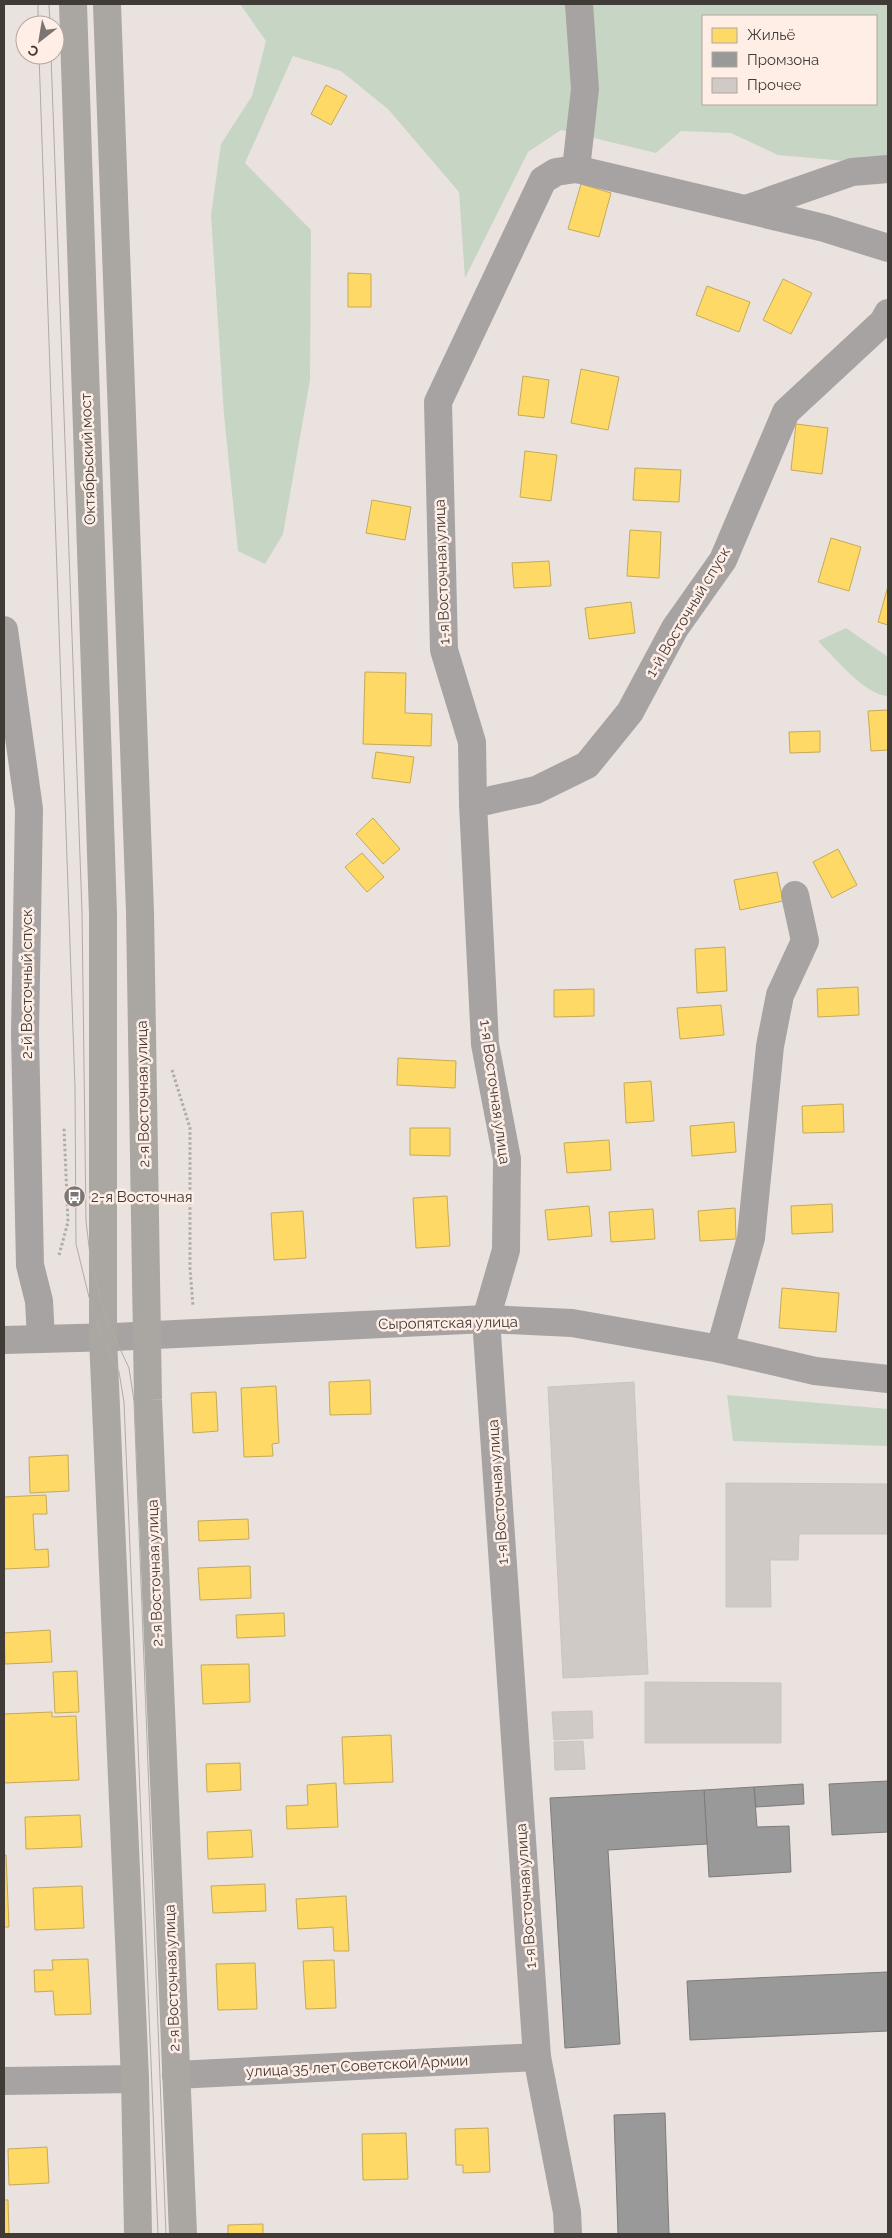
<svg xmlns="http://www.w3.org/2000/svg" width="892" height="2238" font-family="Raleway,sans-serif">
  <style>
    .green { fill: #c7d5c5; fill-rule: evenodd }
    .homes { fill: #ffd966; stroke: #c6aa58 }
    .industry { fill: #999; stroke: #7f7d7c }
    .building { fill: #d0cac6; stroke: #cbc4c1 }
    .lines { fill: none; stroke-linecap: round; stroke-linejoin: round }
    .path { stroke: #aeaba8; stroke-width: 3; stroke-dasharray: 2.5 2.5; stroke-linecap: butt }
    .minor { stroke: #a7a3a2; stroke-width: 28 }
    .major { stroke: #aaa6a2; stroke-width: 28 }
    .tram { stroke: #afaba8; stroke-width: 1 }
    .labels { text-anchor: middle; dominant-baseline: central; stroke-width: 5; stroke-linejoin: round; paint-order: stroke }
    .street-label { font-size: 15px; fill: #413b38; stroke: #feeee6 }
    .poi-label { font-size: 15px; fill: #413b38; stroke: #feeee6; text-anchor: start }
  </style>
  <rect width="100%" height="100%" fill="#eae2de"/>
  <g class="green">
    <path d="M240,4H888V161L868,163L778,155L731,133L681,131L656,153L561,130L528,152L465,278L459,192L388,109L341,71L293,56L245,163L311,230L310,380L283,534L265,564L238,551L224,415L211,215L221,144L252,96L266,41ZM703,16H876V104H703Z"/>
    <path d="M846,628L888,657V696C866,696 834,657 818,641Z"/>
    <path d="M727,1395L888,1409V1446L733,1441Z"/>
  </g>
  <g class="homes">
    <path d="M326,85L347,96L331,125L311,114Z"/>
    <path d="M581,184L611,193L599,237L568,229Z"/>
    <path d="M348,273L371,274V307H348Z"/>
    <path d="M783,279L812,293L791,334L763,320Z"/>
    <path d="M707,286L750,302L739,332L696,315Z"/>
    <path d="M581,369L619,377L608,430L571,423Z"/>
    <path d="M523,376L549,380L544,418L518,415Z"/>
    <path d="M796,424L828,428L822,474L791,470Z"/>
    <path d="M525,451L557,455L551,501L520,497Z"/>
    <path d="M635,468L681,470L679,502L633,500Z"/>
    <path d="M372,500L411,507L405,540L366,533Z"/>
    <path d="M630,530L661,532L659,578L627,576Z"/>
    <path d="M831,538L861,547L849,591L818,582Z"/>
    <path d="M549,561L551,586L514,588L512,563Z"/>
    <path d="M888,586V625L878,622Z"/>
    <path d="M631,602L635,633L589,639L585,608Z"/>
    <path d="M365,672L406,673L405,713L432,714L431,746L363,744Z"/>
    <path d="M888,710V750L871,751L868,711Z"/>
    <path d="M820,731V752L790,753L789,732Z"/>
    <path d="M376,752L414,757L410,783L372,778Z"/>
    <path d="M373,818L400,849L383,864L356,834Z"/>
    <path d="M838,849L857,885L832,898L813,862Z"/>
    <path d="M362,853L384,877L367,892L345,867Z"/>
    <path d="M777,872L783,901L740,910L734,880Z"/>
    <path d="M725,947L727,991L697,993L695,949Z"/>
    <path d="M858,987L859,1015L818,1017L817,989Z"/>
    <path d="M594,989V1016L554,1017V990Z"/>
    <path d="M721,1005L724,1035L680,1039L677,1008Z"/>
    <path d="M398,1058L456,1061L455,1088L397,1085Z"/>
    <path d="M651,1081L654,1121L626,1123L624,1083Z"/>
    <path d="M843,1104L844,1132L803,1133L802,1106Z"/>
    <path d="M734,1122L736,1152L692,1156L690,1126Z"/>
    <path d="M410,1128H450V1156L410,1155Z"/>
    <path d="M609,1140L611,1170L567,1173L564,1143Z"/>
    <path d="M447,1196L450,1246L416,1248L413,1198Z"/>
    <path d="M832,1204L833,1232L792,1234L791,1206Z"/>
    <path d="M589,1206L592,1236L548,1240L545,1210Z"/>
    <path d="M735,1208L736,1239L700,1241L698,1211Z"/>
    <path d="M653,1209L655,1239L611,1242L609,1212Z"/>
    <path d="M303,1211L306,1258L274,1260L271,1213Z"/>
    <path d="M782,1288L839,1293L836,1332L779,1328Z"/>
    <path d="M370,1380L371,1414L330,1415L329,1382Z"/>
    <path d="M276,1386L279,1443L272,1444L273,1456L244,1457L241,1388Z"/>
    <path d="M216,1392L218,1431L193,1433L191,1393Z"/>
    <path d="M68,1455L69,1491L30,1493L29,1457Z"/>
    <path d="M46,1495L47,1514H33L35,1550L48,1549L49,1567L4,1569V1497Z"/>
    <path d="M248,1519L249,1539L199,1541L198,1521Z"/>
    <path d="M250,1566L251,1598L200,1600L198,1568Z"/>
    <path d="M284,1613L285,1636L237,1638L236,1615Z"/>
    <path d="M50,1630L52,1662L5,1664L4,1633Z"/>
    <path d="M249,1664L250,1702L203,1704L201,1665Z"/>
    <path d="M77,1671L79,1712L55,1713L53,1672Z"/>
    <path d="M52,1712V1717L76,1716L79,1780L4,1783V1714Z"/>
    <path d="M391,1735L393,1782L344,1784L342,1737Z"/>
    <path d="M240,1763L241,1790L207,1792L206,1764Z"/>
    <path d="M336,1783L338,1827L287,1829L286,1806L308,1805L307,1785Z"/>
    <path d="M80,1815L82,1847L26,1849L25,1817Z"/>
    <path d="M251,1830L253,1857L208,1859L207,1832Z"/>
    <path d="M4,1855H6L9,1927H4Z"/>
    <path d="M265,1884L266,1911L213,1913L211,1886Z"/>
    <path d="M82,1886L84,1928L35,1930L33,1888Z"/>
    <path d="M346,1896L349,1951H334L333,1927L298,1929L296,1899Z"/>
    <path d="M88,1959L91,2014L55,2015L53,1991L35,1992L34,1970H53L52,1960Z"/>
    <path d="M334,1960L336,2008L306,2009L303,1961Z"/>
    <path d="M255,1963L257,2009L218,2010L216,1964Z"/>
    <path d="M488,2128L490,2172L463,2173V2165H456L455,2129Z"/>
    <path d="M406,2133L408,2179L363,2180L362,2134Z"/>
    <path d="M47,2147L49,2183L9,2185L8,2149Z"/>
    <path d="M4,2200H8L9,2234H4Z"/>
    <path d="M263,2224V2234H228V2225Z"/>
  </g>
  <g class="industry">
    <path d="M888,1781V1832L832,1835L829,1784Z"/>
    <path d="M803,1784L804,1804L756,1807L754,1787Z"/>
    <path d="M754,1787L757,1827L789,1826L791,1872L709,1877L704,1790Z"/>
    <path d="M704,1790L707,1844L608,1850L620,2044L565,2048L550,1798Z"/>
    <path d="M888,1972V2031L690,2040L687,1981Z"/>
    <path d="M665,2113L669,2234H618L614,2115Z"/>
  </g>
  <g class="building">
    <path d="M634,1382L648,1674L563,1678L548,1387Z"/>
    <path d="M726,1483L888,1484V1534H799L798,1560H770L771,1607H726Z"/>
    <path d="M645,1682L781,1683V1743H645Z"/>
    <path d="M592,1711L593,1738L554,1740L552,1712Z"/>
    <path d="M583,1741L585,1769L555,1770L554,1742Z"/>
  </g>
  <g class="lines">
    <g class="path">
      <path d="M172,1070L190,1128V1269L193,1306"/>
      <path d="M59,1255L68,1222L64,1127"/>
    </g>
    <g class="minor">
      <path d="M576,169L585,89L579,4"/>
      <path d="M746,209L852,172L888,169"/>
      <path d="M4,630L29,809L25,1034L30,1265L39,1301L41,1338"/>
      <path d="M473,804L536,790L587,765L630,712L675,628L723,560L786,412L883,322L888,313"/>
      <path d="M4,1340L114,1337L486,1319L572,1323L720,1349L815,1371L888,1379"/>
      <path d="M720,1349L751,1238L770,1046L780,995L805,941L795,895"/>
      <path d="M176,2075L537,2057"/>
      <path d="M4,2081L135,2079"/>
      <path d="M568,2234L567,2212L537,2057L486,1319L506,1250L507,1159L485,1044L473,804L472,742L444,650L438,402L543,180L556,172L576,169L824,228L888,248"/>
    </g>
    <g class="major">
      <path d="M73,4L103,914V1338L135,2079L138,2234"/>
      <path d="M107,4L140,912L148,1400L183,2234"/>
    </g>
    <g class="tram">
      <path d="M38,4V25"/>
      <path d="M49,4L50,25"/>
      <path d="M39,55L75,1088L76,1244L89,1297L103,1338L119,1372L124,1402L158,2234"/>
      <path d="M51,55L82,912L86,1221L90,1255L102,1305L108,1323L129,1368L134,1401L166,2234"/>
    </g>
  </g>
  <defs>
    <symbol id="bus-disc" viewBox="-11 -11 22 22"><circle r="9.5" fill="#7c7572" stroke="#feeee6"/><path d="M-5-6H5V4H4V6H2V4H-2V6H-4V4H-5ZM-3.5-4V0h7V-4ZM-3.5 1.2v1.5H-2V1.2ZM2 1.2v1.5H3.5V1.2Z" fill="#fff"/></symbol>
  </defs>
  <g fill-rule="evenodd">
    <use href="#bus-disc" x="62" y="1184" width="25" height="25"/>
  </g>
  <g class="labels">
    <g class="street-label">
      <text transform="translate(88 459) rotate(-92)">Октябрьский мост</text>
      <text transform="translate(442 572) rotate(-92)">1-я Восточная улица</text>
      <text transform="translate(688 612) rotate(-59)">1-й Восточный спуск</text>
      <text transform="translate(27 984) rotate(-90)">2-й Восточный спуск</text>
      <text transform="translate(495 1092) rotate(82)">1-я Восточная улица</text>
      <text transform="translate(143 1094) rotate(-91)">2-я Восточная улица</text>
      <text transform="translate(448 1323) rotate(-1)">Сыропятская улица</text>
      <text transform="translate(498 1492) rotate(-94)">1-я Восточная улица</text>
      <text transform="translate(155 1573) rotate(-92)">2-я Восточная улица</text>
      <text transform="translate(526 1896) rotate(-94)">1-я Восточная улица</text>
      <text transform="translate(172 1978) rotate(-92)">2-я Восточная улица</text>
      <text transform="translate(357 2066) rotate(-3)">улица 35 лет Советской Армии</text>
    </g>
    <g class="poi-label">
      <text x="91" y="1197">2-я Восточная</text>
    </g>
  </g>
  <rect width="892" height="2238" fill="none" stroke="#413b38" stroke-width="10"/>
  <rect x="702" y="15" width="175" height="90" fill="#feeee6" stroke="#b2a6a0"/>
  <rect x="712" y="28" width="25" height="15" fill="#ffd966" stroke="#b2a6a0"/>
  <text x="747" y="40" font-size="15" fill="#413b38">Жильё</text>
  <rect x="712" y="52" width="25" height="15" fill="#999999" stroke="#b2a6a0"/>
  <text x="747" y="65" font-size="15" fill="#413b38">Промзона</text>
  <rect x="712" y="78" width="25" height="15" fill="#d0cac6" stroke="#b2a6a0"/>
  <text x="747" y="90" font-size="15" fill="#413b38">Прочее</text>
  <g transform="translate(40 40) rotate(211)"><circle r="24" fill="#feeee6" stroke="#b2a6a0"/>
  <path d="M0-4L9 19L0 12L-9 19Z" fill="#7c7572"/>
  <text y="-8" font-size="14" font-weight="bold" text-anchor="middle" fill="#413b38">С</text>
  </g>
</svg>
